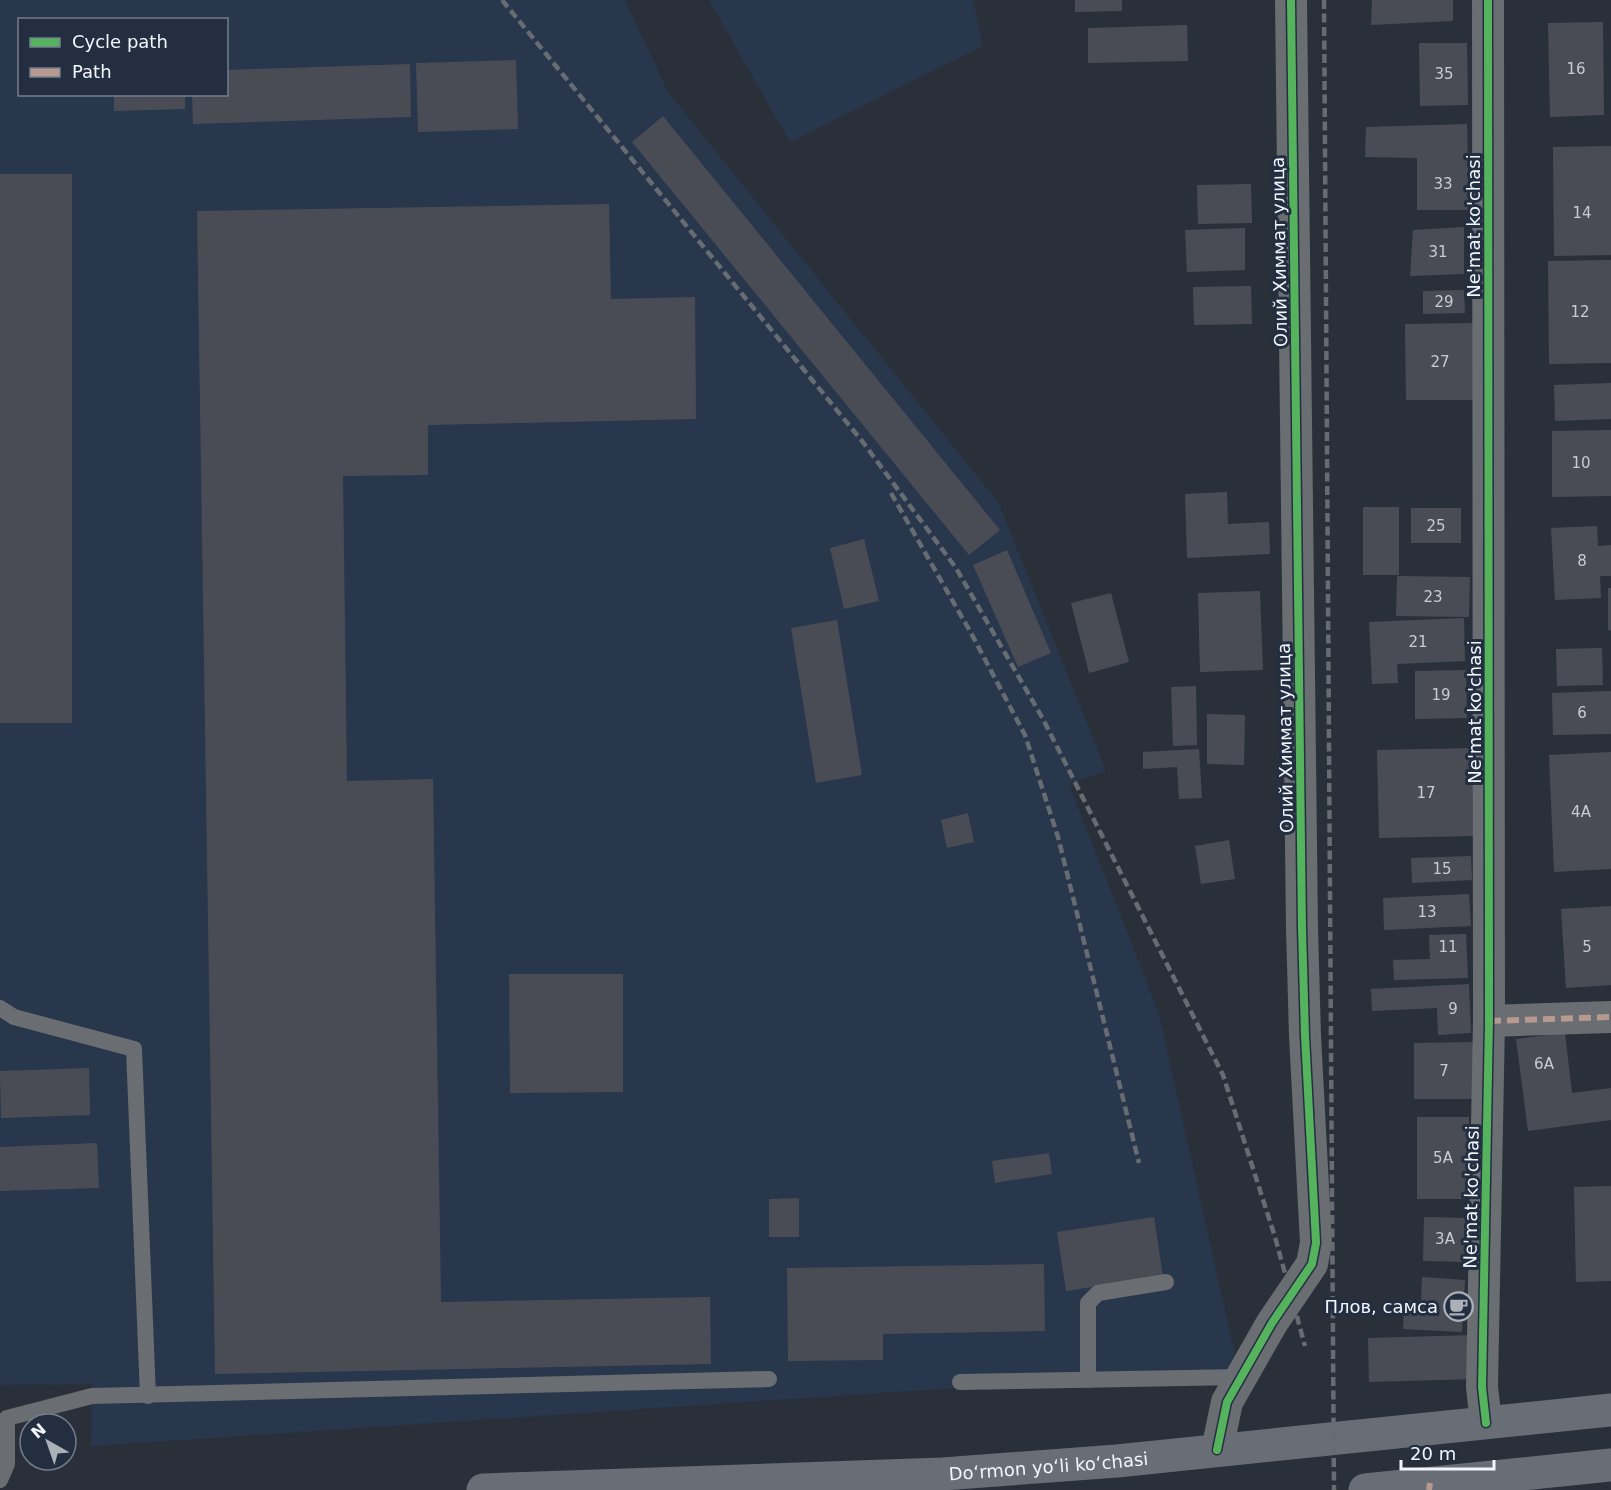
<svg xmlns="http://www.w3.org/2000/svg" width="1611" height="1490" font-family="'DejaVu Sans',sans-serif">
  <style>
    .built { fill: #28374c; fill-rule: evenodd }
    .building { fill: #4a4c55 }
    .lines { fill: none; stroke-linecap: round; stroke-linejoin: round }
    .service { stroke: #6a6d71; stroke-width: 16 }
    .minor { stroke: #6a6d71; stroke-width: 32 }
    .primary { stroke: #696e76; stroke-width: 33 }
    .rail { stroke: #666c71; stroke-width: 4.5; stroke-dasharray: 9 4.5; stroke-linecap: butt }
    .quiet { stroke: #b69a8f; stroke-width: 6; stroke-dasharray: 12 6; stroke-linecap: butt }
    .cycleway-casing { stroke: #232f41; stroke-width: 11 }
    .cycleway { stroke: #56b35d; stroke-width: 8 }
    .labels { text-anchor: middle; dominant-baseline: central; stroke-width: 6; stroke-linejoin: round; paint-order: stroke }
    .number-label { font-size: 15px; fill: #c7cbd3 }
    .street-label { font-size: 18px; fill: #f1f5fd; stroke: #232f41 }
    .poi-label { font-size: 18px; fill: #f1f5fd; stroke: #232f41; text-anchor: end }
  </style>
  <rect width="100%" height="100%" fill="#2a303a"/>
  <g class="built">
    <path d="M0,0H625L668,92L998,502L1106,771L1069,784L1159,1014L1238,1369L91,1446L92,1384L0,1385ZM20,20H226V94H20Z"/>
    <path d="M709,0H973L983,46L790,142Z"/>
  </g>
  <g class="building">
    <path d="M1075,0H1122V11L1075,12Z"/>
    <path d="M1372,0H1453V21L1371,25Z"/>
    <path d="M1603,22L1604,115L1550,117L1548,23Z"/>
    <path d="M1187,25L1188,61L1088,63V28Z"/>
    <path d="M1419,43H1467L1468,105L1420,106Z"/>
    <path d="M516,60L518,129L418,132L416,63Z"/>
    <path d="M410,64L411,117L193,124L192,94H226V70Z"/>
    <path d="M114,94H185V109L114,111Z"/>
    <path d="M663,116L1000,530L969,555L632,142Z"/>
    <path d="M1467,124L1469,210H1417V158L1365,157L1366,127Z"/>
    <path d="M1611,146V255L1554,256L1553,147Z"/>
    <rect x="0" y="174" width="72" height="549"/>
    <path d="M1251,184L1252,223L1198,224L1197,185Z"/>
    <path d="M609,204L611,299L695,297L696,419L428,425V475L343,476L347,781L433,779L441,1302L710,1297L711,1364L215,1374L197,211Z"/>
    <path d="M1464,227V274L1410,276L1413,230Z"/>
    <path d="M1245,228V270L1187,272L1185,230Z"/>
    <path d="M1611,260V363L1549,364L1548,261Z"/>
    <path d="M1251,286L1252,324L1194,325L1193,287Z"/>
    <path d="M1464,290L1465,313L1423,314V291Z"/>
    <path d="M1475,323V400H1406L1405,324Z"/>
    <path d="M1611,383V419L1555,421L1554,385Z"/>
    <path d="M1611,430V496L1552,497V431Z"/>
    <path d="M1227,492L1228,524L1269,522L1270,554L1187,558L1185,494Z"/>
    <rect x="1363" y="507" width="36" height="68"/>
    <rect x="1411" y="508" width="50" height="35"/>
    <path d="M1597,526L1598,546L1611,545V576H1600L1601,598L1555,600L1551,528Z"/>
    <path d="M864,539L879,601L844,609L830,548Z"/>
    <path d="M1007,550L1051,653L1018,667L973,565Z"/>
    <path d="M1397,576L1470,577L1469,617L1396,616Z"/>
    <path d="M1608,588H1611V631L1608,630Z"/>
    <path d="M1260,591L1263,670L1200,672L1198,593Z"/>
    <path d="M1111,593L1129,662L1089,673L1071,603Z"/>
    <path d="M1464,618L1465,661L1397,664L1398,683L1372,684L1369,622Z"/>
    <path d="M837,620L862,775L816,783L791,628Z"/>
    <path d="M1602,648L1603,685L1557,686L1556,649Z"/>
    <path d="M1466,670L1467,718L1415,719V671Z"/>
    <path d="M1196,686L1197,745L1173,746L1171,687Z"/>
    <path d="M1611,691V734L1553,735L1552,693Z"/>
    <path d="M1207,714L1245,715L1244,765L1207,764Z"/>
    <path d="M1473,748L1474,836L1379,838L1377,750Z"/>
    <path d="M1199,749L1202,798L1179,799L1177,767L1143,769V752Z"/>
    <path d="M1611,752V869L1554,872L1549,755Z"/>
    <path d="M968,813L974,842L947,848L941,820Z"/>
    <path d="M1229,840L1235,879L1201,884L1195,846Z"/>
    <path d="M1471,856L1472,880L1412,883L1411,858Z"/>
    <path d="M1469,894L1471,926L1384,930L1383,898Z"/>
    <path d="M1611,906V985L1566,988L1561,909Z"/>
    <path d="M1466,934L1468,978L1394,980L1393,960L1430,959L1429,935Z"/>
    <path d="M509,974H623V1092L510,1093Z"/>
    <path d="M1469,984L1471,1033L1438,1035L1437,1008L1372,1011L1371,989Z"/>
    <path d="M1565,1033L1572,1093L1611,1088V1120L1528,1131L1516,1039Z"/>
    <path d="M1474,1042V1099H1414V1043Z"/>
    <path d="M89,1068L90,1115L1,1118L0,1071Z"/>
    <path d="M1417,1117H1469L1470,1199H1417Z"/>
    <path d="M97,1143L99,1188L0,1191V1147Z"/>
    <path d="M1049,1153L1052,1174L995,1183L992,1161Z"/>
    <path d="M1611,1186V1281L1576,1282L1574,1187Z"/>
    <path d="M799,1198V1237H769V1199Z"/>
    <path d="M1154,1217L1163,1276L1066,1291L1057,1232Z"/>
    <path d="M1424,1217L1467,1218L1466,1262L1423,1261Z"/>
    <path d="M1044,1264L1045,1331L883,1334V1360L788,1361L787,1268Z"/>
    <path d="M1422,1277L1465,1280L1462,1332L1403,1329L1404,1300L1421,1301Z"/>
    <path d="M1475,1335L1476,1379L1369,1382L1368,1338Z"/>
  </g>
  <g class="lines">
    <g class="service">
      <path d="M0,1008L14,1017L134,1049L148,1396"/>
      <path d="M1088,1380V1303L1098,1293L1166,1282"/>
      <path d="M960,1382L1241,1377"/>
      <path d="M0,1480L7,1464V1418L92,1396L769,1379"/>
    </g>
    <g class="minor">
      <path d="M1489,1021L1611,1017"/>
      <path d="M1486,1423L1482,1387L1489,1021L1488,0"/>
      <path d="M1217,1450L1227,1402L1272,1323L1312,1264L1316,1243L1305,1036L1302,928L1291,0"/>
    </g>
    <g class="primary">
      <path id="s1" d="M483,1490L943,1474L1117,1461L1611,1410"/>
      <path d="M1365,1490L1611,1465"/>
    </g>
    <g class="rail">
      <path d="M502,0L862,441L956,568L1043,719L1223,1075L1275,1237L1305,1346"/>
      <path d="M1324,0L1334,1490"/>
      <path d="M891,493L971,633L1025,735L1058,837L1139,1163"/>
    </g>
    <g class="quiet">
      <path d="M1489,1021L1611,1017"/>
      <path d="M1429,1490L1430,1483"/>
    </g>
    <defs>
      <g id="cycleway">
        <path d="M1486,1423L1482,1387L1489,1021L1488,0"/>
        <path d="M1217,1450L1227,1402L1272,1323L1312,1264L1316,1243L1305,1036L1302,928L1291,0"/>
      </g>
    </defs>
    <use href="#cycleway" class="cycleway-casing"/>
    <use href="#cycleway" class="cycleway"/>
  </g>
  <defs>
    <symbol id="cafe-ring" viewBox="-11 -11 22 22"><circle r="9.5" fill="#232f41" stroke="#abb0b9" stroke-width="1.5"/><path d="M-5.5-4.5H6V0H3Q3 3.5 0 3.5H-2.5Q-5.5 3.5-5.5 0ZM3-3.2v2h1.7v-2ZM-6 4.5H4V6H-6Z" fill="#abb0b9"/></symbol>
  </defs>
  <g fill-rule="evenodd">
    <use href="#cafe-ring" x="1442" y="1290" width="33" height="33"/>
  </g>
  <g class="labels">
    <g class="number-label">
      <text x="1576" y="69">16</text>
      <text x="1444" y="74">35</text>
      <text x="1443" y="184">33</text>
      <text x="1582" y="213">14</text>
      <text x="1438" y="252">31</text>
      <text x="1444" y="302">29</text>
      <text x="1580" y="312">12</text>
      <text x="1440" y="362">27</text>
      <text x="1581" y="463">10</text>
      <text x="1436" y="526">25</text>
      <text x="1582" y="561">8</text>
      <text x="1433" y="597">23</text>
      <text x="1418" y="642">21</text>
      <text x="1441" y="695">19</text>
      <text x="1582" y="713">6</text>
      <text x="1426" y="793">17</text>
      <text x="1581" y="812">4A</text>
      <text x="1442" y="869">15</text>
      <text x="1427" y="912">13</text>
      <text x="1448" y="947">11</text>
      <text x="1587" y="947">5</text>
      <text x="1453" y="1009">9</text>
      <text x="1544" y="1064">6A</text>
      <text x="1444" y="1071">7</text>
      <text x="1443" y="1158">5A</text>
      <text x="1445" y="1239">3A</text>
    </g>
    <g class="street-label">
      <text transform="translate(1473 226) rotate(-90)">Ne'mat ko'chasi</text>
      <text transform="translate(1279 252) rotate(-91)">Олий Химмат улица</text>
      <text transform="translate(1474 712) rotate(-90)">Ne'mat ko'chasi</text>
      <text transform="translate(1285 738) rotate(-91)">Олий Химмат улица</text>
      <text transform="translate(1471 1197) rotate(-89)">Ne'mat ko'chasi</text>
      <text stroke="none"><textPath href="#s1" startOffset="566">Do‘rmon yo‘li ko‘chasi</textPath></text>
    </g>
    <g class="poi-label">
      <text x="1438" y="1306">Плов, самса</text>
    </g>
  </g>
  <rect x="18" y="18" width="210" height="78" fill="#232f41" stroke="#757e8c" stroke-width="1.5"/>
  <rect x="30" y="38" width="30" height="9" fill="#56b35d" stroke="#757e8c" stroke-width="1.5"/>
  <text x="72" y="48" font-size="18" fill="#f1f5fd">Cycle path</text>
  <rect x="30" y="68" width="30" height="9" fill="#b69a8f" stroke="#757e8c" stroke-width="1.5"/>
  <text x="72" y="78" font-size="18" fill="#f1f5fd">Path</text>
  <g transform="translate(48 1442) rotate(320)"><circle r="28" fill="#232f41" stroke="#757e8c" stroke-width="1.5"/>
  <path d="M0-4.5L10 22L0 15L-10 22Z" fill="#abb0b9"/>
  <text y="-9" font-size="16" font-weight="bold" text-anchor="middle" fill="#f1f5fd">N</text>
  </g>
  <path d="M1401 1460v9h93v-9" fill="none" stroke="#f1f5fd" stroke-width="3"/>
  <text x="1410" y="1460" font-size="18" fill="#f1f5fd" stroke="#232f41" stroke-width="4.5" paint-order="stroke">20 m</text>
</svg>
